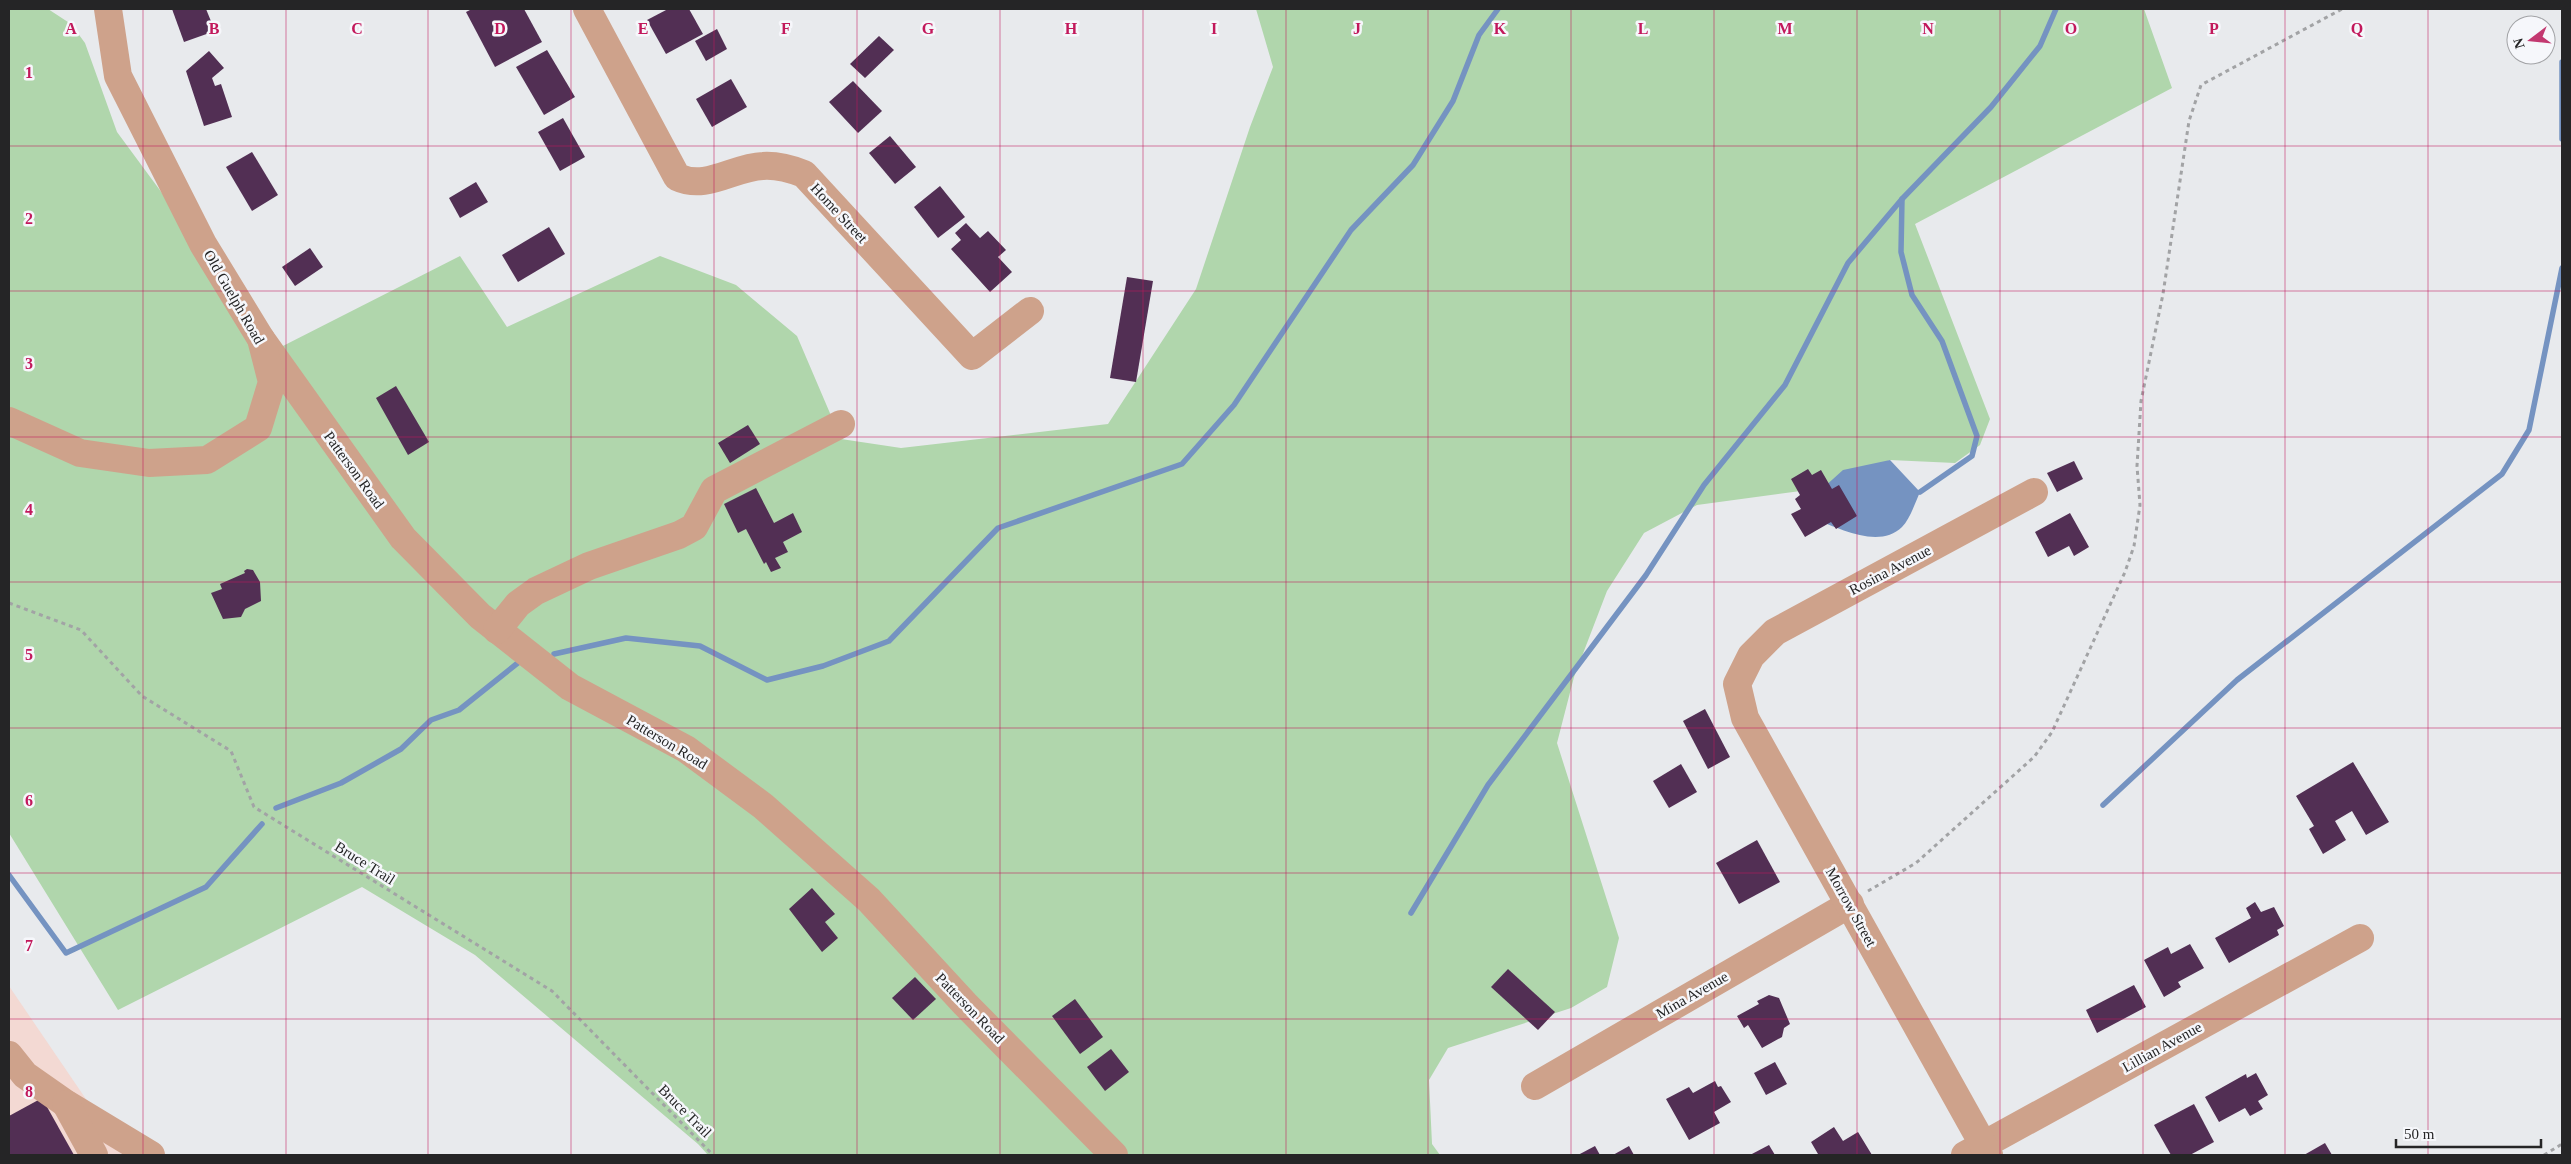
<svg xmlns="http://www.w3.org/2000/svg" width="2571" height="1164" font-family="'Times New Roman',serif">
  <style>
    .industrial { fill: #f3d9d3 }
    .green { fill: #b0d6ac }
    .water { fill: #7593c1 }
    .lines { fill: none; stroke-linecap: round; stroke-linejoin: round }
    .stream { stroke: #7593c1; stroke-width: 5.5 }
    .building { fill: #522f54 }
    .path { stroke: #a2a3a5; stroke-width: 3; stroke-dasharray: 4 4; stroke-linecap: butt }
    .minor { stroke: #cea28b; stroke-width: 28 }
    .grid { fill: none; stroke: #c2185b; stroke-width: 1; stroke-opacity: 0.55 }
    .labels { text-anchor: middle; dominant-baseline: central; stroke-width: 5; stroke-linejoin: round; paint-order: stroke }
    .street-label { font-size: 15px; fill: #252526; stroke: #f6f7fb }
    .grid-label { font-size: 16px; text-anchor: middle; font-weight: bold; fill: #c2185b; stroke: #f6f7fb; stroke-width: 5; stroke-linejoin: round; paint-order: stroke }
  </style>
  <rect width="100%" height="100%" fill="#e8eaed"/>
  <path class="industrial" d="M9,986L124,1155H9Z"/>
  <path class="green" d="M9,9H48L71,24L85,43L117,132L277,349L460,256L507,327L660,256L736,285L797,336L841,439L901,448L1108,424L1196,289L1250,127L1273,67L1256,9H2144L2172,88L1915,224L1990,419L1980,445L1955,463L1890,460L1823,488L1697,505L1644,533L1607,591L1574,677L1557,743L1619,938L1607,987L1571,1008L1448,1048L1429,1080L1432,1144L1440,1155H708L698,1144L475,955L362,887L118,1010L9,833Z"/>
  <path class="water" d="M1890,460L1920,492C1915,503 1910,519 1902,527C1880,549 1839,529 1816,519L1823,488L1843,470Z"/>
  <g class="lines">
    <g class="stream">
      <path d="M2562,62V139"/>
      <path d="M1902,199L1901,252L1912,295L1942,341L1977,436L1972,456L1920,492"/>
      <path d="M554,654L626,638L700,646L767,680L823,666L889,641L998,528L1182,464L1234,405L1351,230L1413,165L1453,101L1479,35L1498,9"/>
      <path d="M2103,805L2237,680L2502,474L2529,430L2562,268"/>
      <path d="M276,808L341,783L401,749L431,720L459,710L519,662"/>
      <path d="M9,875L66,953L206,887L262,824"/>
      <path d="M1411,913L1488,785L1646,575L1704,485L1785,385L1848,263L1902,199L1991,107L2040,46L2056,9"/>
    </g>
  </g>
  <g class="building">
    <path d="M172,9H206L215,31L184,42Z"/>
    <path d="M472,9H524L542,42L495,67L466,12Z"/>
    <path d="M668,9H689L703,34L666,54L647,20Z"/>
    <path d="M717,29L727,49L706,61L695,41Z"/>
    <path d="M879,36L894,50L865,78L850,64Z"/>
    <path d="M547,50L575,97L544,115L516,67Z"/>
    <path d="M209,51L224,68L212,78L215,86L221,84L232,117L204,126L186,71Z"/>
    <path d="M731,79L747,107L712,127L696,99Z"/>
    <path d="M853,81L882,111L858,133L829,102Z"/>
    <path d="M563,118L585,157L560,171L538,132Z"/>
    <path d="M890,136L916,167L895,184L869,153Z"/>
    <path d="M252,152L278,195L252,211L226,167Z"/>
    <path d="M476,182L488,202L460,218L449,198Z"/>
    <path d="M940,186L965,217L938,238L914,207Z"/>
    <path d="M966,223L980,238L988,231L1006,250L998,257L1012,272L990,292L951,249L961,240L955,233Z"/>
    <path d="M549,227L565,254L518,282L502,255Z"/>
    <path d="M310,248L323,267L295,286L282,267Z"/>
    <path d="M1127,277L1153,281L1136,382L1110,378Z"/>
    <path d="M396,386L429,442L408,455L376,398Z"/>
    <path d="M748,425L760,444L730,463L718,443Z"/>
    <path d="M2074,461L2083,479L2057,492L2047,473Z"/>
    <path d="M1808,469L1812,475L1821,470L1832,489L1839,485L1857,516L1836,529L1831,522L1805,537L1791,514L1801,509L1795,499L1800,495L1791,479Z"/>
    <path d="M756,488L774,523L793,513L802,532L783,542L788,552L775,558L781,568L771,572L766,562L764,564L746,529L738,533L724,504Z"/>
    <path d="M2070,513L2089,547L2074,556L2069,546L2048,557L2035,532Z"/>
    <path d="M247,569L253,570L260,582L261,601L245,609L241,617L223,619L211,593L222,589L220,584L245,573L244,571Z"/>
    <path d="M1705,709L1730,757L1708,769L1683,721Z"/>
    <path d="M2353,762L2389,822L2366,835L2352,811L2335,821L2346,840L2323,854L2309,829L2314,826L2296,796Z"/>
    <path d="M1681,764L1697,792L1669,808L1653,781Z"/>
    <path d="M1757,840L1780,882L1739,904L1716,863Z"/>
    <path d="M812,888L835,914L825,922L838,938L822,952L789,909Z"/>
    <path d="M2255,902L2261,912L2274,907L2284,926L2277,930L2279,935L2229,963L2215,938L2251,918L2246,908Z"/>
    <path d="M2190,944L2204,968L2178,982L2181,987L2164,997L2144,960L2168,947L2171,954Z"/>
    <path d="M1508,969L1555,1012L1538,1030L1491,987Z"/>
    <path d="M915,977L936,999L913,1020L892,998Z"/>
    <path d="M2134,985L2146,1007L2097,1033L2086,1010Z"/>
    <path d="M1769,995L1779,998L1790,1024L1784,1028L1782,1037L1762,1048L1748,1025L1744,1028L1737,1016L1759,1004L1757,1001Z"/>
    <path d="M1075,999L1103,1037L1080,1054L1052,1016Z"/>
    <path d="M1111,1049L1129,1072L1105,1091L1087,1067Z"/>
    <path d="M1775,1062L1787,1084L1766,1095L1754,1073Z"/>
    <path d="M2256,1073L2268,1095L2258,1101L2263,1109L2250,1116L2245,1108L2219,1122L2205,1097L2246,1074L2247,1078Z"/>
    <path d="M1715,1081L1718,1087L1721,1086L1731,1102L1714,1112L1720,1123L1689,1140L1666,1099L1689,1087L1693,1093Z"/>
    <path d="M42,1098L74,1155H9V1116Z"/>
    <path d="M2194,1104L2214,1142L2190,1155H2171L2154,1125Z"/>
    <path d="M1834,1127L1843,1141L1858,1132L1872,1155H1816L1818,1154L1811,1142Z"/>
    <path d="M2325,1143L2332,1155H2304Z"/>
    <path d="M1769,1145L1775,1155H1750Z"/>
    <path d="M1595,1146L1600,1155H1578Z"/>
    <path d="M1629,1146L1634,1155H1613Z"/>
  </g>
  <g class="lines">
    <g class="path">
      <path d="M9,603L81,630L142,696L231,751L254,807L552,991L713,1155"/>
      <path d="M1868,891L1916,863L2034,757L2052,732L2125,572L2134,546L2140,505L2137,466L2141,401L2163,294L2189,121L2201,85L2342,9"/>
      <path d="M2544,1155L2562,1144"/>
    </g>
    <g class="minor">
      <path d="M587,9L677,177C707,191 733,167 763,166C778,165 791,169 804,174L972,356L1030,311"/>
      <path d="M261,339L403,538L480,616L570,687L686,749L763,806L869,900L965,1004L1114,1155"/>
      <path d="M9,421L80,453L149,463L207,460L258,428L272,382L261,339L203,244L118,76L108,9"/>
      <path d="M497,630L518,604L536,591L589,566L679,535L694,527L714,490L841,424"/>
      <path d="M9,1055L25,1075L65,1103L151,1155"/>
      <path d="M1535,1086L1850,904"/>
      <path d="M66,1104L94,1155"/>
      <path d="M1965,1155L2360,938"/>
      <path d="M1989,1155L1745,718L1737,684L1751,656L1775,632L2034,492"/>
    </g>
  </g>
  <path class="grid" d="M143,9V1155M286,9V1155M428,9V1155M571,9V1155M714,9V1155M857,9V1155M1000,9V1155M1143,9V1155M1286,9V1155M1428,9V1155M1571,9V1155M1714,9V1155M1857,9V1155M2000,9V1155M2143,9V1155M2285,9V1155M2428,9V1155M9,146H2562M9,291H2562M9,437H2562M9,582H2562M9,728H2562M9,873H2562M9,1019H2562"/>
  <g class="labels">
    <g class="street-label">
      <text transform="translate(839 213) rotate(47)">Home Street</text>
      <text transform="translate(234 297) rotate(60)">Old Guelph Road</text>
      <text transform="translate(354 470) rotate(54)">Patterson Road</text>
      <text transform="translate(1890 570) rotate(-28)">Rosina Avenue</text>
      <text transform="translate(667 742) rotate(31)">Patterson Road</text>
      <text transform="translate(365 863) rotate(32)">Bruce Trail</text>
      <text transform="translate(1851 907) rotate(61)">Morrow Street</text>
      <text transform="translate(1692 995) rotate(-30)">Mina Avenue</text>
      <text transform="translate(970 1008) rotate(46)">Patterson Road</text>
      <text transform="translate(2162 1047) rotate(-29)">Lillian Avenue</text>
      <text transform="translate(685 1111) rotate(45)">Bruce Trail</text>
    </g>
  </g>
  <g class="grid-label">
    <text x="71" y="34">A</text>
    <text x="214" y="34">B</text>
    <text x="357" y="34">C</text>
    <text x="500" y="34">D</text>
    <text x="643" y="34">E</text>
    <text x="786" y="34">F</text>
    <text x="928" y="34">G</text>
    <text x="1071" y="34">H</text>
    <text x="1214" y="34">I</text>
    <text x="1357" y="34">J</text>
    <text x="1500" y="34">K</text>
    <text x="1643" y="34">L</text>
    <text x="1785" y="34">M</text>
    <text x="1928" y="34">N</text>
    <text x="2071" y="34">O</text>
    <text x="2214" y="34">P</text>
    <text x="2357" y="34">Q</text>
    <text x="29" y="78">1</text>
    <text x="29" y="224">2</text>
    <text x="29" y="369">3</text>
    <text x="29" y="515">4</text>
    <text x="29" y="660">5</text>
    <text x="29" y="806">6</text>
    <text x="29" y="951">7</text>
    <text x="29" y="1097">8</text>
  </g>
  <rect width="2571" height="1164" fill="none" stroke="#252526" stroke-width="20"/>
  <g transform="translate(2531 40) rotate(254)"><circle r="24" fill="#f6f7fb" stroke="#a2a3a6"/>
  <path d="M0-4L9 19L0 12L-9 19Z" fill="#c33870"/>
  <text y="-8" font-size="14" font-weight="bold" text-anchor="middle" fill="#252526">N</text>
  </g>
  <path d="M2396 1139v8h145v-8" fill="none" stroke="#252526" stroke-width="2.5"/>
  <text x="2404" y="1139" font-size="15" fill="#252526" stroke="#f6f7fb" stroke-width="4" paint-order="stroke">50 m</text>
</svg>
